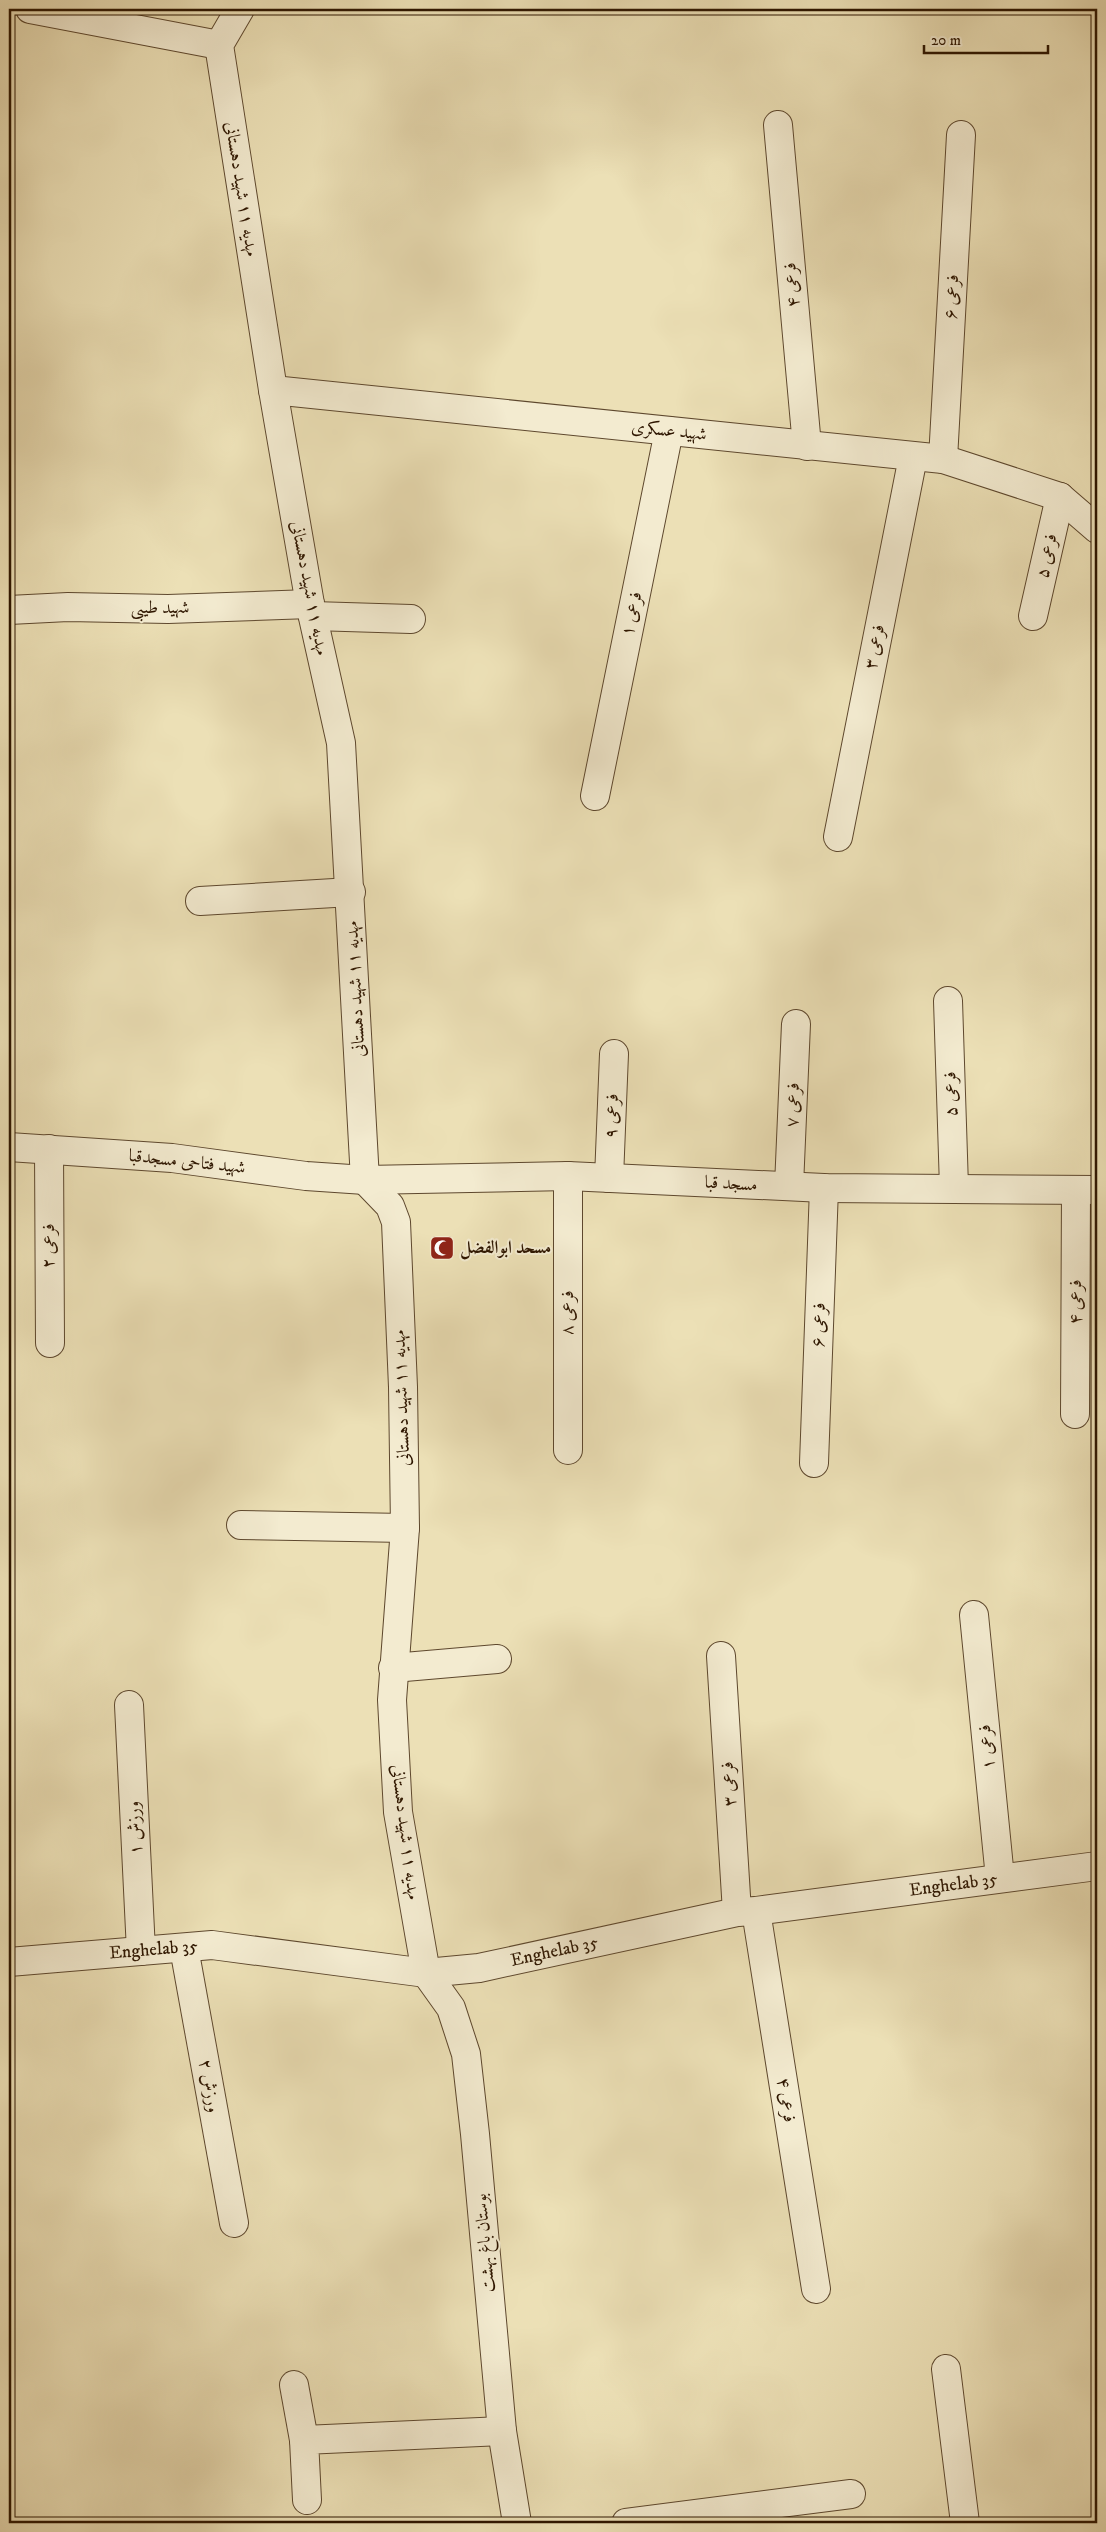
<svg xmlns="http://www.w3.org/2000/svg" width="1106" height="2532" font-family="'IM FELL DW Pica',Amiri,serif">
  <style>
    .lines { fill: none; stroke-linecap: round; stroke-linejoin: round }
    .minor-casing { stroke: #5e482e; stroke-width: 30 }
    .minor { stroke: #f3ebd0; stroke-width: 28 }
    .labels { text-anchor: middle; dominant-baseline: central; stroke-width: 4; stroke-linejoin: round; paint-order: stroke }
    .street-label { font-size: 18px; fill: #2e1600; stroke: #f3ebd0 }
    .poi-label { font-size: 18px; font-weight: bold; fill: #2e1600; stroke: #f3ebd0; text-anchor: start }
  </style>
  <rect width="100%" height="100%" fill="#ece0b6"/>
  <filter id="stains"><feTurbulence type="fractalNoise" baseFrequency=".004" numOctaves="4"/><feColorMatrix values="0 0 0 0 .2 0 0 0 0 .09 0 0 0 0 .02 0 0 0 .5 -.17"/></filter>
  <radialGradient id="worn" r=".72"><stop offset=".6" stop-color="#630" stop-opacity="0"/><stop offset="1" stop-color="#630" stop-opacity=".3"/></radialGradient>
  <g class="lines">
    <defs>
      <g id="minor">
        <path d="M30,9L219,45"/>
        <path d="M240,9L219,45L273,390L310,604L341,743L365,1180L390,1206L396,1222L403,1387L405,1528L392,1700L398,1812L426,1973L451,2008L466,2054L475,2134L502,2431L517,2523"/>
        <path d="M778,125L807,446"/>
        <path d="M273,390L943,459L1060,497L1097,529"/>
        <path d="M943,459L961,135"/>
        <path d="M9,610L68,607L168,609L310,604"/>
        <path d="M313,616L411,619"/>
        <path d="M1033,616L1060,497"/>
        <path d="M595,796L669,431"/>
        <path d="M838,837L913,457"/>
        <path d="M200,901L351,892"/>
        <path d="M948,1001L954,1187"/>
        <path d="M9,1147L172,1158L306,1176L365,1180L568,1176L824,1188L1097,1190"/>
        <path d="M49,1149L50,1343"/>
        <path d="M568,1176V1450"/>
        <path d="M609,1178L614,1054"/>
        <path d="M789,1186L796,1024"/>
        <path d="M1075,1414L1076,1190"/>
        <path d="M814,1463L824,1188"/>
        <path d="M241,1525L405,1528"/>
        <path d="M974,1615L1000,1878"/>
        <path d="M721,1656L737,1912"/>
        <path d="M393,1668L497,1659"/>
        <path d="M129,1705L141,1951"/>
        <path d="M756,1911L816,2289"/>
        <path d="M184,1948L234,2223"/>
        <path id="s1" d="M9,1962L212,1945L426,1973L479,1968L737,1912L756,1911L1097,1866"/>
        <path d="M946,2369L965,2523"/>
        <path d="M294,2385L304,2440"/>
        <path d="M307,2500L304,2440L502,2431"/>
        <path d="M626,2523L851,2494"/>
      </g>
    </defs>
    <use href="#minor" class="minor-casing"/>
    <use href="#minor" class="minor"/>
  </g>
  <defs>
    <symbol id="mosque-square" viewBox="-11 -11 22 22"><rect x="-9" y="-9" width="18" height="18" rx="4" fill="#8f2418" stroke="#f3ebd0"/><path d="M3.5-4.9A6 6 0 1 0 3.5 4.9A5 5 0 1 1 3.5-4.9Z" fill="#fff"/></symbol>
  </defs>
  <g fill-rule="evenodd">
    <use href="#mosque-square" x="428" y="1234" width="28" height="28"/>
  </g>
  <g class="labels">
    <g class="street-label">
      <text transform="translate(241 189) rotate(81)">مهدیه ۱۱ شهید دهستانی</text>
      <text transform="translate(792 285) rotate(-95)">فرعی ۴</text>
      <text transform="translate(952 297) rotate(-87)">فرعی ۶</text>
      <text transform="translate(669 431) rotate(6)">شهید عسکری</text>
      <text transform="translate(1047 556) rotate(-78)">فرعی ۵</text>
      <text transform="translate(309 588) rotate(79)">مهدیه ۱۱ شهید دهستانی</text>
      <text x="160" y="608">شهید طیبی</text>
      <text transform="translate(632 614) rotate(-78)">فرعی ۱</text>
      <text transform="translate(875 647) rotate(-79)">فرعی ۳</text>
      <text transform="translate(356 989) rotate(-93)">مهدیه ۱۱ شهید دهستانی</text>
      <text transform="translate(951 1094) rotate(-92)">فرعی ۵</text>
      <text transform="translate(793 1105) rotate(-88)">فرعی ۷</text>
      <text transform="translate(612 1116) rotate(-88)">فرعی ۹</text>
      <text transform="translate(187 1162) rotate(6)">شهید فتاحی مسجدقبا</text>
      <text transform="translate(731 1184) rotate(3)">مسجد قبا</text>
      <text transform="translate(49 1246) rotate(-90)">فرعی ۲</text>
      <text transform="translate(1076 1302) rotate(-90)">فرعی ۴</text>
      <text transform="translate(568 1313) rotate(-90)">فرعی ۸</text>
      <text transform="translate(819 1325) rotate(-88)">فرعی ۶</text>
      <text transform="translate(402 1398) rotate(-92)">مهدیه ۱۱ شهید دهستانی</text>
      <text transform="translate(987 1747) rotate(-96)">فرعی ۱</text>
      <text transform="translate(729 1784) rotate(-94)">فرعی ۳</text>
      <text transform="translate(135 1828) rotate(-93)">ورزش ۱</text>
      <text transform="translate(405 1832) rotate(83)">مهدیه ۱۱ شهید دهستانی</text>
      <text stroke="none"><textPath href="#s1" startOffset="955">Enghelab 35</textPath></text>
      <text stroke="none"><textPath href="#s1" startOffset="145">Enghelab 35</textPath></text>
      <text stroke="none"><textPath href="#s1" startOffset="550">Enghelab 35</textPath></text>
      <text transform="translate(209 2086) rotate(80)">ورزش ۲</text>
      <text transform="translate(786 2100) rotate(81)">فرعی ۴</text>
      <text transform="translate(485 2243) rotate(-95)">بوستان باغ بهشت</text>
    </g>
    <g class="poi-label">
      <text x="460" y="1248">مسحد ابوالفضل</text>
    </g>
  </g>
  <rect width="1106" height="2532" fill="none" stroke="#ece0b6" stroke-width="30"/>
  <rect x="10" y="10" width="1086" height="2512" fill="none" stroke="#2e1600" stroke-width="2.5"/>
  <rect x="15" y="15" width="1076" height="2502" fill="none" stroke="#2e1600"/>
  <path d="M924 45v8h124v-8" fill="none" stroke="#2e1600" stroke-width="2.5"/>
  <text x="931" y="45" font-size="15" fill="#2e1600" stroke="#f3ebd0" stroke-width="4" paint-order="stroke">20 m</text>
  <rect width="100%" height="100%" filter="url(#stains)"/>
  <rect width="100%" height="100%" fill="url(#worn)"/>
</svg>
